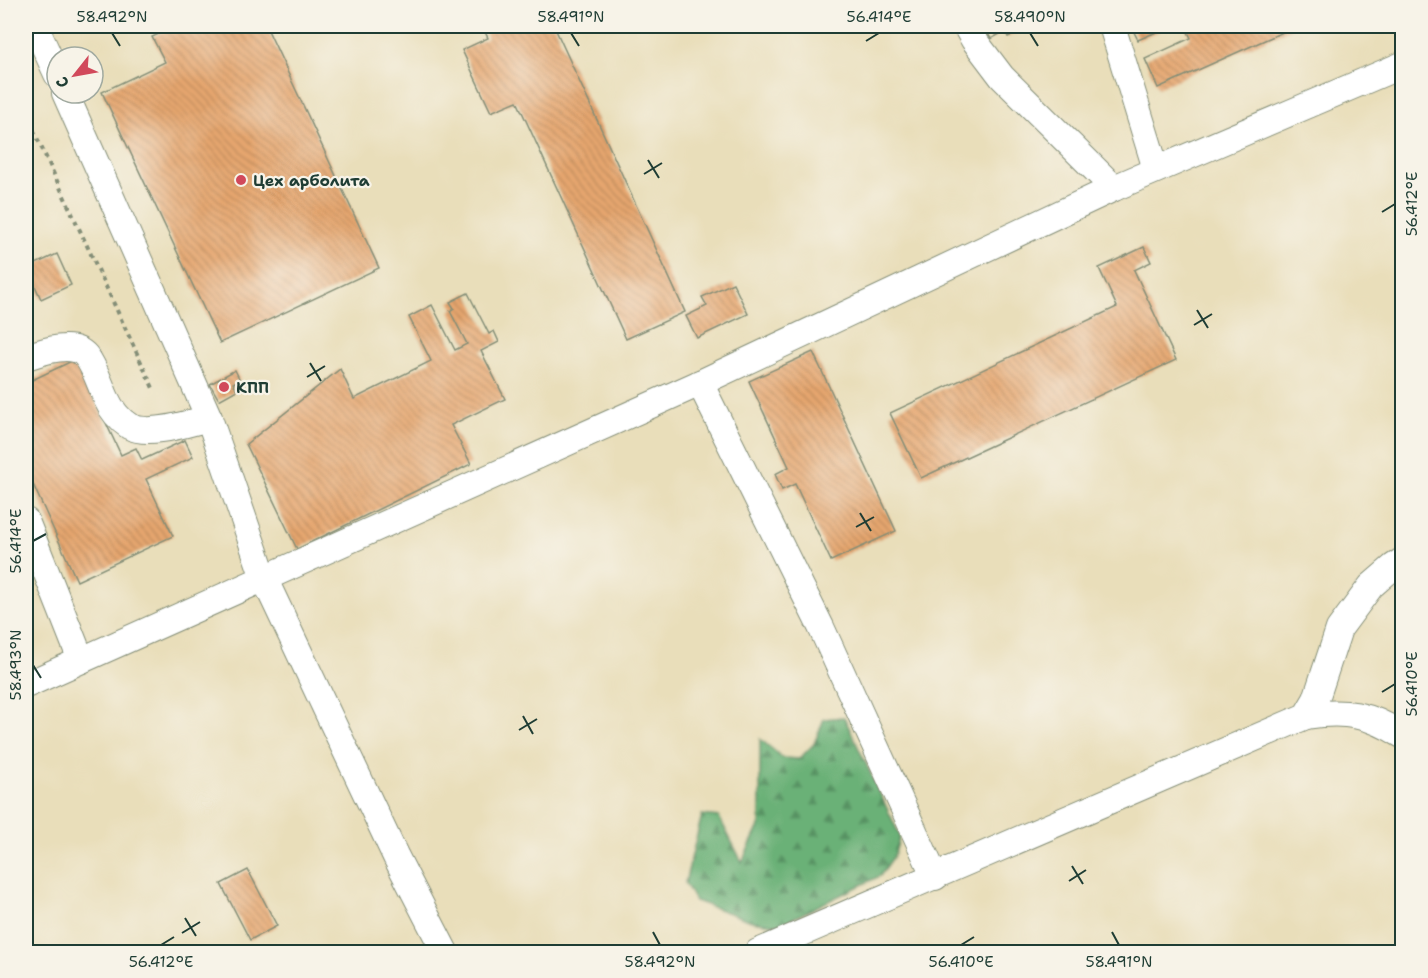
<svg xmlns="http://www.w3.org/2000/svg" width="1428" height="978" font-family="'Shantell Sans',sans-serif">
  <style>
    .forest { fill: url(#forest-firs); stroke: #457756; stroke-width: 1.5 }
    .building { fill: url(#building-back-hatch) }
    .lines { fill: none; stroke-linecap: round; stroke-linejoin: round }
    .minor-casing { stroke: #848e77; stroke-width: 28 }
    .path { stroke: #848e77; stroke-width: 4; stroke-dasharray: 4.5 4.5; stroke-linecap: butt }
    .minor { stroke: #fff; stroke-width: 26 }
    .ticks { fill: none; stroke: #1f3d34; stroke-width: 2 }
    .poi-dot { fill: #d1495b; stroke: #f7f3e8; stroke-width: 2 }
    .labels { text-anchor: middle; dominant-baseline: central; stroke-width: 4.5; stroke-linejoin: round; paint-order: stroke }
    .poi-label { font-size: 16px; font-weight: bold; fill: #1f3d34; stroke: #f7f3e8; text-anchor: start }
    .neatline { fill: none; stroke: #1f3d34; stroke-width: 2 }
    .ticks-label { font-size: 15px; text-anchor: middle; fill: #1f3d34 }
  </style>
  <defs>
    <pattern id="forest-firs" width="22" height="20" patternUnits="userSpaceOnUse" patternTransform="scale(1.5)"><rect width="22" height="20" fill="#6bb177"/><path d="M5 1l3.5 6h-7zM16 11l3.5 6h-7z" fill="#579162"/></pattern>
    <pattern id="building-back-hatch" width="6" height="6" patternUnits="userSpaceOnUse" patternTransform="scale(1.5)"><rect width="6" height="6" fill="#e6a66e"/><path d="M-1 5l2 2M0 0l6 6M5-1l2 2" fill="none" stroke="#ba885b"/></pattern>
  </defs>
  <rect width="100%" height="100%" fill="#f7f3e8"/>
  <filter id="ink" filterUnits="userSpaceOnUse"><feTurbulence type="fractalNoise" baseFrequency=".0167" numOctaves="2"/><feDisplacementMap in="SourceGraphic" scale="12" xChannelSelector="R" yChannelSelector="G"/><feConvolveMatrix kernelMatrix="1 2 1 2 8 2 1 2 1" color-interpolation-filters="sRGB"/></filter>
  <filter id="wash" filterUnits="userSpaceOnUse"><feTurbulence type="fractalNoise" baseFrequency=".008" numOctaves="4" result="noise"/><feDisplacementMap in="SourceGraphic" scale="24" xChannelSelector="R" yChannelSelector="G"/><feGaussianBlur stdDeviation="1.35" result="paint"/><feColorMatrix in="noise" values="0 0 0 0 0 0 0 0 0 0 0 0 0 0 0 0 0 1.4 0 .05"/><feComposite in="paint" operator="in"/></filter>
  <g filter="url(#wash)">
    <rect width="100%" height="100%" fill="#e9deba"/>
    <path class="forest" d="M844,717L900,836L894,856L880,876L779,925L752,921L695,901L685,883L702,815L719,817L742,862L760,824V739L783,758L799,759L814,744L824,719Z"/>
    <g id="blocks">
      <g class="building">
        <path d="M176,26H240L241,28L246,26H266L379,268L220,343L102,92L165,62L152,37Z"/>
        <path d="M482,26H554L685,312L626,339L517,101L491,112L462,50L488,38Z"/>
        <path d="M984,26H1015L1019,32L1008,37L1005,31L991,39Z"/>
        <path d="M1131,26H1170L1138,40Z"/>
        <path d="M1185,26H1296L1158,88L1145,59L1191,38Z"/>
        <path d="M1144,247L1151,262L1134,270L1176,360L921,478L890,413L1117,307L1099,268Z"/>
        <path d="M57,254L71,285L41,299L27,268Z"/>
        <path d="M733,283L748,314L697,338L686,316L707,306L702,297Z"/>
        <path d="M468,293L489,334L494,331L499,342L481,351L505,399L451,425L471,464L297,549L246,444L340,369L354,399L431,361L409,317L432,305L455,350L467,344L450,311L454,308L450,302Z"/>
        <path d="M813,352L896,531L831,561L795,484L782,490L775,474L789,467L749,381Z"/>
        <path d="M76,359L121,455L136,448L142,460L185,440L193,457L146,479L173,536L77,581L26,469V383Z"/>
        <path d="M235,370L240,380L233,383L237,390L219,400L210,384Z"/>
        <path d="M248,870L277,926L250,940L221,884Z"/>
      </g>
    </g>
  </g>
  <g filter="url(#ink)">
    <use href="#blocks" fill-opacity="0" stroke="#848e77" stroke-width="1.5"/>
    <g class="lines">
      <defs>
        <g id="minor">
          <path d="M35,26L57,74"/>
          <path d="M966,26L974,40L1002,77L1114,188"/>
          <path d="M1112,26L1156,169"/>
          <path d="M65,93L209,418L264,578L396,857L445,952"/>
          <path d="M26,357C41,352 73,340 86,356C95,367 100,385 106,398C111,409 118,419 129,426C149,437 188,423 209,418"/>
          <path d="M700,383L821,627L935,877"/>
          <path d="M26,521L81,660"/>
          <path d="M26,685L700,383L1114,188L1402,65"/>
          <path d="M1306,716C1344,710 1370,714 1402,735"/>
          <path d="M758,952L1306,716L1316,699L1339,629L1371,586L1393,567L1402,561"/>
        </g>
      </defs>
      <use href="#minor" class="minor-casing"/>
      <path class="path" d="M26,114L153,388"/>
      <use href="#minor" class="minor"/>
    </g>
  </g>
  <path class="ticks" d="M112,33L120,46M571,33L579,46M1030,33L1038,46M866,41L879,33M648,160L659,178M644,174L662,163M1382,212L1395,204M1197,310L1208,328M1194,325L1212,314M310,363L321,381M307,377L325,366M860,513L871,531M856,527L874,517M33,541L46,534M33,665L41,678M1382,692L1395,684M523,716L533,734M519,730L537,719M1072,866L1083,884M1069,881L1086,870M185,918L196,936M653,932L660,945M1112,932L1119,945M182,933L200,922M161,945L174,937M961,945L974,937"/>
  <g class="poi-dot">
    <circle cx="241" cy="180" r="6"/>
    <circle cx="224" cy="387" r="6"/>
  </g>
  <g class="labels">
    <g class="poi-label">
      <text x="253" y="180">Цех арболита</text>
      <text x="236" y="387">КПП</text>
    </g>
  </g>
  <rect width="1428" height="978" fill="none" stroke="#f7f3e8" stroke-width="66"/>
  <g transform="translate(75 75) rotate(239)"><circle r="28" fill="#f7f3e8" stroke="#a1aaa0" stroke-width="1.5"/>
  <path d="M0-4.5L10 22L0 15L-10 22Z" fill="#d1495b"/>
  <text y="-9" font-size="16" font-weight="bold" text-anchor="middle" fill="#1f3d34">С</text>
  </g>
  <rect x="33" y="33" width="1362" height="912" class="neatline"/>
  <g class="ticks-label">
    <text x="112" y="22">58.492°N</text>
    <text x="571" y="22">58.491°N</text>
    <text x="879" y="22">56.414°E</text>
    <text x="1030" y="22">58.490°N</text>
    <text transform="translate(1412 204) rotate(-90)" y="5">56.412°E</text>
    <text transform="translate(16 541) rotate(-90)" y="5">56.414°E</text>
    <text transform="translate(16 665) rotate(-90)" y="5">58.493°N</text>
    <text transform="translate(1412 684) rotate(-90)" y="5">56.410°E</text>
    <text x="161" y="967">56.412°E</text>
    <text x="660" y="967">58.492°N</text>
    <text x="961" y="967">56.410°E</text>
    <text x="1119" y="967">58.491°N</text>
  </g>
</svg>
